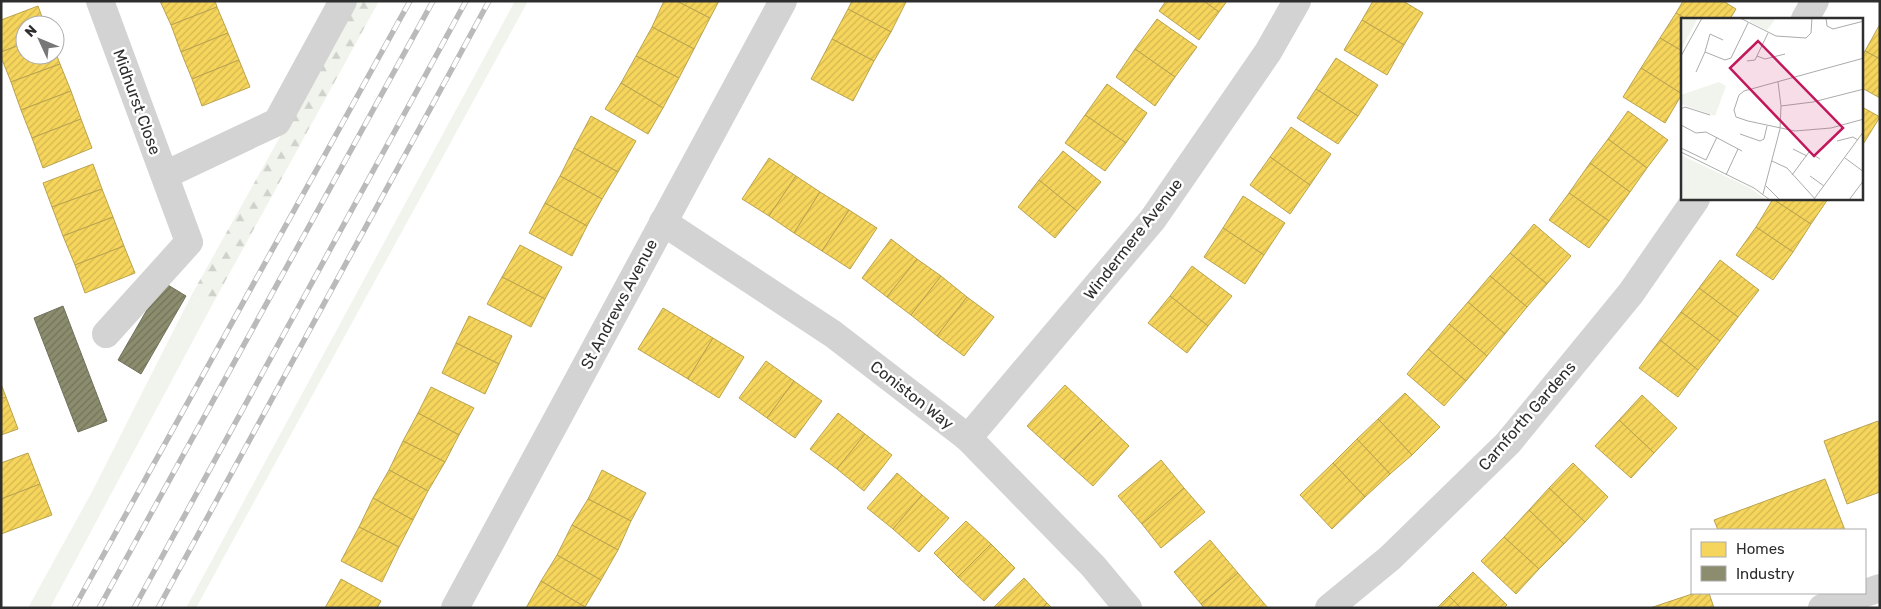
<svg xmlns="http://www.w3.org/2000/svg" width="1881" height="609" font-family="Rubik,sans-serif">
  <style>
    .green { fill: #f1f4ec }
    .forest { fill: url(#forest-firs) }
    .homes { fill: url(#homes-hatch); stroke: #baa34e }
    .industry { fill: url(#industry-hatch); stroke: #70705b }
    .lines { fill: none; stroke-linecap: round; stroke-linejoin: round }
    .minor { stroke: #d3d3d3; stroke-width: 28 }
    .rail-casing { stroke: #bababa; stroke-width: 5.5 }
    .rail { stroke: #fff; stroke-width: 4; stroke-dasharray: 11; stroke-linecap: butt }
    .labels { text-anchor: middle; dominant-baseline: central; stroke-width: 5; stroke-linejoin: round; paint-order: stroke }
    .street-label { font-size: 16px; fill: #2e2e2e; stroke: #fff }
    .inset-road { fill: none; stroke: #ababab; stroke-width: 1 }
    .view { fill: #c2185b; fill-opacity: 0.15; stroke: #c2185b; stroke-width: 2.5 }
    .inset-edge { fill: none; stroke: #2e2e2e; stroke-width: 2.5 }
  </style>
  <defs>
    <pattern id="forest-firs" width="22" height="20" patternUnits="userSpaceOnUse" patternTransform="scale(1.25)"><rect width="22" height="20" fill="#f1f4ec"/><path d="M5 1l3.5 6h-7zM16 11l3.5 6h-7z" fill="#cfd2cb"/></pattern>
    <pattern id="homes-hatch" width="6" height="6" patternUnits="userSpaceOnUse" patternTransform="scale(1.25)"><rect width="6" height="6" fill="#f6d55c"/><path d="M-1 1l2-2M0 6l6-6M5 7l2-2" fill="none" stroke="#d3b750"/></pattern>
    <pattern id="industry-hatch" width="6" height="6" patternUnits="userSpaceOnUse" patternTransform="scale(1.25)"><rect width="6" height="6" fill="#8c8c6e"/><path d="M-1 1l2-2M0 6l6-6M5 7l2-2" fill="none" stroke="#73735b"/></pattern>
  </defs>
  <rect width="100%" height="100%" fill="#fff"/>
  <g class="green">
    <path d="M515,1H528L196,608H186Z"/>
    <path d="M191,296L211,307L50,608H28L93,490Z"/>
  </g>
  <path class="forest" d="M356,1H379L211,307L191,296Z"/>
  <g class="homes">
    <path d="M160,1H215L217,7L171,25Z"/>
    <path d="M664,1H677L710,18L694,49L652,27Z"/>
    <path d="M677,1H719L710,18Z"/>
    <path d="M852,1H905L906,2L891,32L848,9Z"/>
    <path d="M1166,1H1204L1219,12L1199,40L1159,11Z"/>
    <path d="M1204,1H1227L1219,12Z"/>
    <path d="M1373,1H1403L1423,13L1404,45L1362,20Z"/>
    <path d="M1683,1H1723L1736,9L1730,19H1686L1676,13Z"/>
    <path d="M38,6L45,25H25V43L1,52V20Z"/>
    <path d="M217,7L228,33L181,52L171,25Z"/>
    <path d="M848,9L891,32L874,61L832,39Z"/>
    <path d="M1676,13L1686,19H1682V51L1660,38Z"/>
    <path d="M1157,19L1197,47L1175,77L1135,49Z"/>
    <path d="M1362,20L1404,45L1387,75L1344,50Z"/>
    <path d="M1880,24V59L1865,51Z"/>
    <path d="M652,27L694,49L679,78L636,56Z"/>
    <path d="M228,33L239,60L192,79L181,52Z"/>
    <path d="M1660,38L1682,51V94L1641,68Z"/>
    <path d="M832,39L874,61L853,101L811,79Z"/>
    <path d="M25,43V55H55V51L60,64L11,82L1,57V52Z"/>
    <path d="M1135,49L1175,77L1155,106L1116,77Z"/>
    <path d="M1865,51L1880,59V98L1862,88V57Z"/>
    <path d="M636,56L679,78L663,108L621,83Z"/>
    <path d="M1336,58L1378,85L1358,116L1316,89Z"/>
    <path d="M239,60L250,87L202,106L192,79Z"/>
    <path d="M60,64L71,91L21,110L11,82Z"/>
    <path d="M1641,68L1682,94L1665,123L1623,97Z"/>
    <path d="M621,83L663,108L648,134L605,109Z"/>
    <path d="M1107,84L1147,113L1126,143L1085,115Z"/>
    <path d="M1316,89L1358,116L1338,144L1297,118Z"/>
    <path d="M71,91L81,119L32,138L21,110Z"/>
    <path d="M1862,107L1880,117L1862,146Z"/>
    <path d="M1628,111L1668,140L1647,168L1608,139Z"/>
    <path d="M1085,115L1126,143L1105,171L1065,143Z"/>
    <path d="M591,116L636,141L618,172L574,148Z"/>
    <path d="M81,119L92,148L43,168L32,138Z"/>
    <path d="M1291,127L1331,154L1310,185L1270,157Z"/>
    <path d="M1608,139L1647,168L1630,192L1590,163Z"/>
    <path d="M574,148L618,172L602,199L560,176Z"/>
    <path d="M1063,151L1101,182L1077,211L1039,180Z"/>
    <path d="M1270,157L1310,185L1290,214L1250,185Z"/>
    <path d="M769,158L796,176L769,216L742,199Z"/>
    <path d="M1590,163L1630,192L1609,221L1569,193Z"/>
    <path d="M93,164L102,189L52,207L43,183Z"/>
    <path d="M560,176L602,199L587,226L545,203Z"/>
    <path d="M796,176L820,192L794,233L769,216Z"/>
    <path d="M1039,180L1077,211L1055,238L1018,207Z"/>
    <path d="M102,189L113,217L63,236L52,207Z"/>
    <path d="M820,192L849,210L822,251L794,233Z"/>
    <path d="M1569,193L1609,221L1589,248L1549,220Z"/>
    <path d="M1243,196L1285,223L1264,255L1223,228Z"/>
    <path d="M1773,199L1811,224L1793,252L1756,227Z"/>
    <path d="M1773,199H1828L1811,224Z"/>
    <path d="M545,203L587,226L572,256L529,233Z"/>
    <path d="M849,210L877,228L850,269L822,251Z"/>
    <path d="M113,217L124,246L75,265L63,236Z"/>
    <path d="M1534,224L1571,256L1547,284L1510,253Z"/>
    <path d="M1756,227L1793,252L1773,280L1736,255Z"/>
    <path d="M1223,228L1264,255L1245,284L1204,257Z"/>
    <path d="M891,239L917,259L887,297L862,278Z"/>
    <path d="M520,245L562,267L545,299L502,277Z"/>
    <path d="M124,246L135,273L85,293L75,265Z"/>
    <path d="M1510,253L1547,284L1527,307L1490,276Z"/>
    <path d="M917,259L941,276L911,315L887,297Z"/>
    <path d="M1720,260L1759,290L1738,317L1699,288Z"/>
    <path d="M1192,266L1232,296L1208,326L1170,296Z"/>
    <path d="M941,276L967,297L937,336L911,315Z"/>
    <path d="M1490,276L1527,307L1505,334L1468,302Z"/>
    <path d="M502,277L545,299L531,327L487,304Z"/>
    <path d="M1699,288L1738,317L1720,341L1681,312Z"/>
    <path d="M1170,296L1208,326L1187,353L1148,323Z"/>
    <path d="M967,297L994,317L964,356L937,336Z"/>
    <path d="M1468,302L1505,334L1487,356L1449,324Z"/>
    <path d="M663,308L713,338L688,379L638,349Z"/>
    <path d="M1681,312L1720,341L1698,370L1660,340Z"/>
    <path d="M469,316L512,336L499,364L456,343Z"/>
    <path d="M1449,324L1487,356L1466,381L1428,349Z"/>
    <path d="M713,338L744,357L719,398L688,379Z"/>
    <path d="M1660,340L1698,370L1678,397L1639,368Z"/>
    <path d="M456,343L499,364L485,394L442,373Z"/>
    <path d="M1428,349L1466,381L1444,406L1407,374Z"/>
    <path d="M766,361L794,381L767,418L739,398Z"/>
    <path d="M794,381L822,401L795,438L767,418Z"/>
    <path d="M1,384L6,397L1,399Z"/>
    <path d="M1065,385L1102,420L1064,460L1027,426Z"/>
    <path d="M431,387L474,408L459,435L418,413Z"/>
    <path d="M1405,393L1440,427L1412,455L1378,419Z"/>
    <path d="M1642,395L1677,428L1654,453L1619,420Z"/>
    <path d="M6,397L18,429L1,435V399Z"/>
    <path d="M418,413L459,435L445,462L403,441Z"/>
    <path d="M838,413L865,434L837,469L810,449Z"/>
    <path d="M1378,419L1412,455L1390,474L1357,439Z"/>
    <path d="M1102,420L1129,446L1093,486L1064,460Z"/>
    <path d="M1619,420L1654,453L1631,478L1595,446Z"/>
    <path d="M1878,421L1880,426V492L1847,504L1824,441Z"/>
    <path d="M865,434L892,455L864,491L837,469Z"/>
    <path d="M1357,439L1390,474L1365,497L1333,463Z"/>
    <path d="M403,441L445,462L428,491L389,470Z"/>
    <path d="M28,453L40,484L1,499V463Z"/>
    <path d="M1161,460L1184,488L1142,524L1118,496Z"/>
    <path d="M1333,463L1365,497L1332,529L1300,495Z"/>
    <path d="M1573,463L1608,497L1585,522L1549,488Z"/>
    <path d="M389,470L428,491L413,520L373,498Z"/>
    <path d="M602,470L646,493L631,521L588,499Z"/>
    <path d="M897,473L922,495L893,529L867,508Z"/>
    <path d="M1825,479L1845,530H1718L1714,520Z"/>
    <path d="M40,484L52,515L1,534V499Z"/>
    <path d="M1184,488L1205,512L1161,548L1142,524Z"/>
    <path d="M1549,488L1585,522L1564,544L1529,510Z"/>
    <path d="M922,495L949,518L919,552L893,529Z"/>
    <path d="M373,498L413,520L399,547L359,527Z"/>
    <path d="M588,499L631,521L618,550L572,525Z"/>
    <path d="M1529,510L1564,544L1539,569L1504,537Z"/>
    <path d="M966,521L991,544L958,577L934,553Z"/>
    <path d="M572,525L618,550L601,580L557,555Z"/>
    <path d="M359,527L399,547L382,582L341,561Z"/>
    <path d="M1504,537L1539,569L1516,594L1481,561Z"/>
    <path d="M1210,540L1238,573L1201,604L1174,572Z"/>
    <path d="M991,544L1015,568L984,601L958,577Z"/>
    <path d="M557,555L601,580L585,607L541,581Z"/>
    <path d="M1473,572L1507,605L1504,608H1461L1449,596Z"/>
    <path d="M1238,573L1268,608H1204L1201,604Z"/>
    <path d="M1024,578L1047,603L1042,608H993Z"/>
    <path d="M341,579L381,601L377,608H325Z"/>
    <path d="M541,581L585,607V608H526Z"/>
    <path d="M1695,593H1709L1714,608H1650Z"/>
    <path d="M1449,596L1461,608H1437Z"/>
    <path d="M1047,603L1052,608H1042Z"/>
  </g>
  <g class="industry">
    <path d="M163,282L186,296L141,374L118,360Z"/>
    <path d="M63,306L107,421L78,432L34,318Z"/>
  </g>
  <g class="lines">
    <g class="minor">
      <path d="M100,1L189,242L106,334"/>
      <path d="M1805,19L1815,1"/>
      <path d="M165,175L277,122L343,1"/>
      <path d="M663,222L833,334L968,438L1093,566L1128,608"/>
      <path d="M968,438L1153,219L1268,52L1297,1"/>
      <path d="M455,608L783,1"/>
      <path d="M1329,608L1390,558L1508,443L1631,293L1696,199"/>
      <path d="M1822,608L1880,588"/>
    </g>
    <defs>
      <g id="rail">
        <path d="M74,608L410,1"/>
        <path d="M99,608L433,1"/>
        <path d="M134,608L466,1"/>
        <path d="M158,608L489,1"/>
      </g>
    </defs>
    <use href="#rail" class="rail-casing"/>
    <use href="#rail" class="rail"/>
  </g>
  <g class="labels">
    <g class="street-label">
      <text transform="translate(137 102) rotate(70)">Midhurst Close</text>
      <text transform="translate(1133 239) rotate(-52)">Windermere Avenue</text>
      <text transform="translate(619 304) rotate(-62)">St Andrews Avenue</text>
      <text transform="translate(912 395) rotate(38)">Coniston Way</text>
      <text transform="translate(1527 416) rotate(-49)">Carnforth Gardens</text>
    </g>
  </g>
  <g transform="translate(1681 18)">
    <rect width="182" height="182" fill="#fff"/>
    <path d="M0,0H17L0,32ZM71,0H93V3L86,12L69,4ZM0,137L86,182H0Z" fill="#f1f4ec"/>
    <path d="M0,137L69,170L86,182H67L48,175L43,182H33L6,171L0,180Z" fill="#f1f4ec"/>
    <path d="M38,64L45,68L34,98L0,86V77Z" fill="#f1f4ec"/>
    <path class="inset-road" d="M59,0L95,18L125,20L130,15L131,0M145,0L146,8L152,11L183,3M24,34L29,16L42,22M0,38L21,0M76,38L84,41L104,36M183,40L63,73L58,77L53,92L55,99L67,103L114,113L150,110L183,101M66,43L74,42L87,15M15,54L24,34L44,42L50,40L67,5M100,88L132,84L183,71M0,91L4,89L29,97M0,107L15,115L25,114L61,133M59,116L79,123L83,121L86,108M156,123L172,119L177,122M0,130L25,142L36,119M112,131L126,138M0,134L73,170L89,182M164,140L183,154M91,143L106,150L135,182M45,157L57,131M111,157L128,134L139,141M129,158L143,168M85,168L99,182M82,176L99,111L100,88L97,64M133,181L183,113M168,182L183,162"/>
    <path class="view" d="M77,23L162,110L133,138L49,50Z"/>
    <rect width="182" height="182" class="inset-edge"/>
  </g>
  <rect width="1881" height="609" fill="none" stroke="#2e2e2e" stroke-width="5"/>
  <rect x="1691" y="529" width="175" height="65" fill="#ffffff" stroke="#ababab"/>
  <rect x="1701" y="542" width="25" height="15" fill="#f6d55c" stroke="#ababab"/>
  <text x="1736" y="554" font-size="15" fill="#2e2e2e">Homes</text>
  <rect x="1701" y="566" width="25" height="15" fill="#8c8c6e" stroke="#ababab"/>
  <text x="1736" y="579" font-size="15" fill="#2e2e2e">Industry</text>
  <g transform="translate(40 40) rotate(314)"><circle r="24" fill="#ffffff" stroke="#ababab"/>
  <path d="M0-4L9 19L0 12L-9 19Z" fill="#777777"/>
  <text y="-8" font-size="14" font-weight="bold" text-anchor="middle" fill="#2e2e2e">N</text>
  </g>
</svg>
